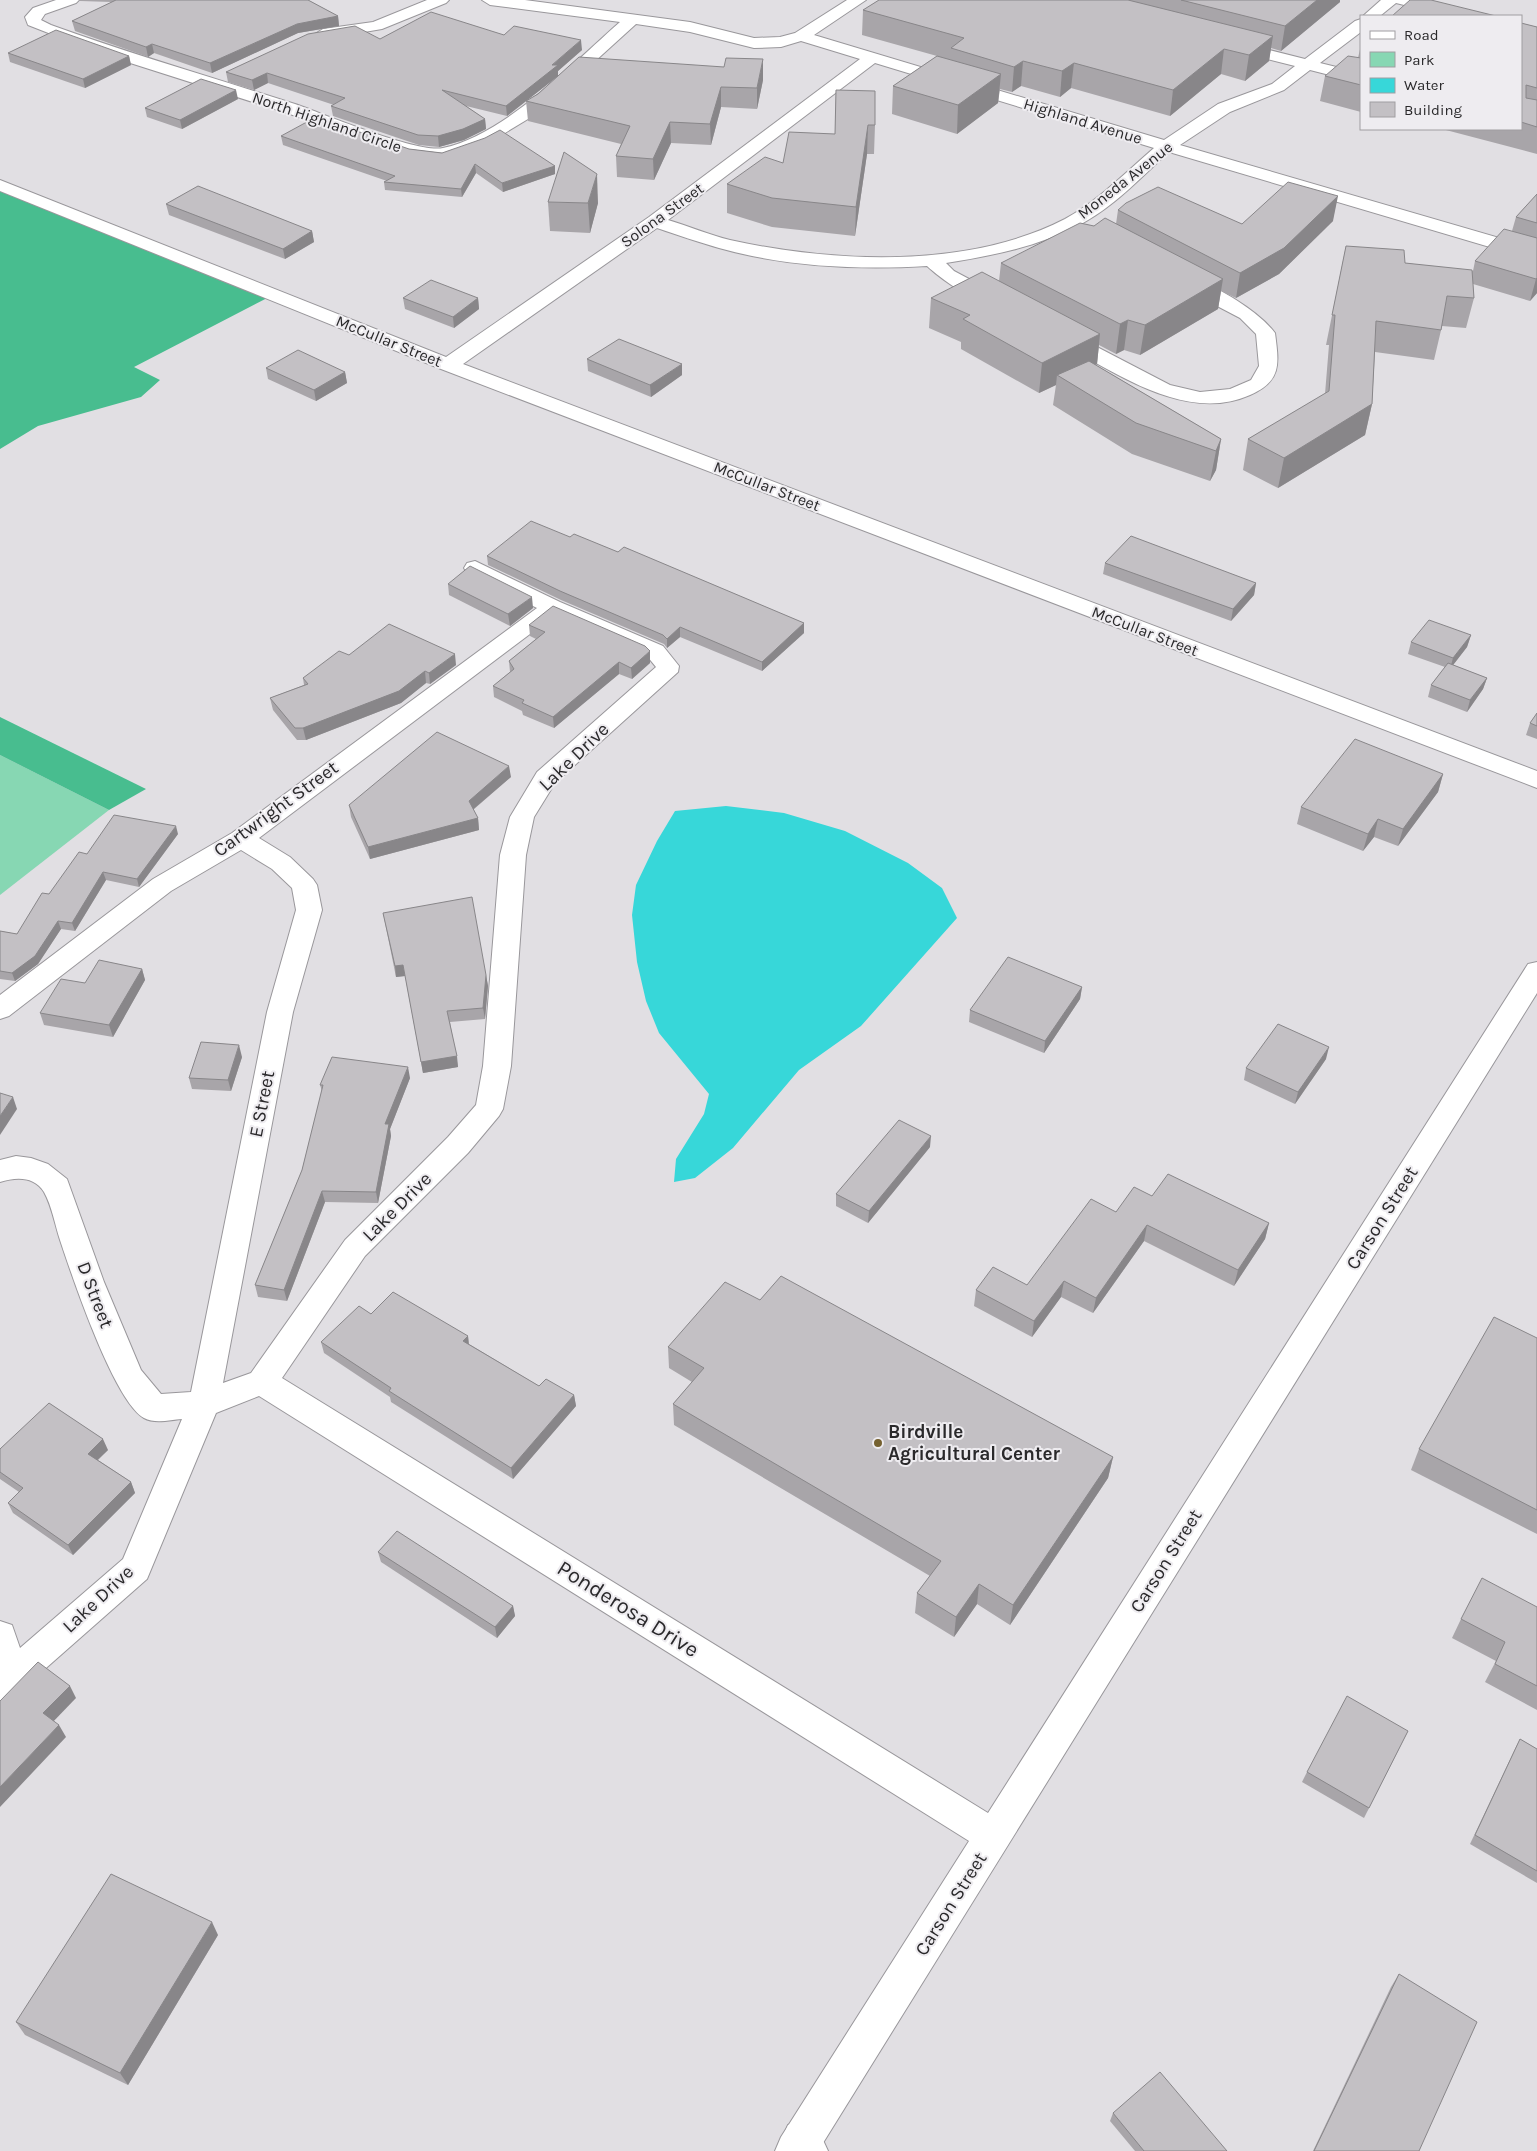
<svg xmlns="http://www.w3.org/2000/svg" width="1537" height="2151" font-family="Karla,sans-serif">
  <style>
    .green { fill: #87d7b3 }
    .forest { fill: #48bd8f }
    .water { fill: #37d7d9 }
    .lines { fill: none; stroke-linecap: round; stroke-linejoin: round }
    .minor-casing { stroke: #99979b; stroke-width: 2 }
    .major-casing { stroke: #99979b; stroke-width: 2 }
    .minor { fill: #fff; fill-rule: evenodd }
    .major { fill: #fff; fill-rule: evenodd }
    .wall { fill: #a8a5a9; fill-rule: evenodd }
    .shaded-wall { fill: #888689 }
    .building { fill: #c3c0c4; stroke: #888689 }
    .poi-dot { fill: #756130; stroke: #eeecf0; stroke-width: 2 }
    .labels { text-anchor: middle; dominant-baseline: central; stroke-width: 4; stroke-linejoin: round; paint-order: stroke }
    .far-street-label { font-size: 16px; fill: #2a292b; stroke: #eeecf0 }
    .street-label { font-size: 19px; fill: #2a292b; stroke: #eeecf0 }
    .poi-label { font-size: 19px; font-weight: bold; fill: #2a292b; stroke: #eeecf0; text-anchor: start }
    .near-street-label { font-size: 22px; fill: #2a292b; stroke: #eeecf0 }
  </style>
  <rect width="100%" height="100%" fill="#e1dfe3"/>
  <path class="green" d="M0,755L109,810L0,895Z"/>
  <g class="forest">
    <path d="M0,185L273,295L134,367L160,380L141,397L38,426L0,449Z"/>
    <path d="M0,717L146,789L109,810L0,755Z"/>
  </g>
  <path class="water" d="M726,806L784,813L845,831L908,863L942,888L957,918L861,1026L799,1070L733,1148L695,1178L674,1182L676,1159L704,1114L709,1094L659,1033L646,1001L637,962L632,915L636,885L657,841L675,811Z"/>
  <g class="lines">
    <defs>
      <g id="minor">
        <path d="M56,0H79L76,3L45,14L41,20L51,25C131,54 214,78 295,104C324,114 419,154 443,148C506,134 572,64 620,22L490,5L482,0H525L690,22L754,38L780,37L795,33L847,0H866L814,35L1164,140L1218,104L1272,84L1295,66L1228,49L1226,46L1228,43L1234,41L1305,59L1355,21L1361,19V32L1320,63L1361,73V83L1310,70L1284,90L1230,112L1180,145L1537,249V261L1169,152C1140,178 1112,209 1077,226C1037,247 990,256 946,263L954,271L1001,296L1003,300L1001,304C982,309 941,279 927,266C859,270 786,267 719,248C698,242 678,235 657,228L463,364L1537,771V788L441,369L0,191V180L446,357L649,217L860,59L801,41L781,47L754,48L690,32L636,24L538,113L485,145L443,159L411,156L284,112L102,54L28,25L25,17L33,8ZM875,63L1154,148C1126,172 1098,201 1065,219C968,269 834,263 730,240C709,235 689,226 668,220Z"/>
        <path d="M427,0H449L446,3L382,29L323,39L315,34L323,29L373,22Z"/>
        <path d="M1381,0H1421L1473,13L1475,16H1449L1396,3L1380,16H1363Z"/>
        <path d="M1186,276C1212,283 1259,311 1275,333C1279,364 1282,381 1250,395C1185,424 1114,371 1058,342L1055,338L1058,334H1072L1170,385L1200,392L1230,389L1251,380L1259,366L1256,334L1240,318L1179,286L1177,282L1179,278Z"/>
        <path d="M475,561L560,602L663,646L679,666L678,672L555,783L534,817L526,855L511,1066L503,1109L499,1116L468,1153L365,1256L282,1378L988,1813L1528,964L1537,962V993L818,2151H775L781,2137L969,1841L259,1396L216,1413L147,1579L12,1698L0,1703V1621L12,1625L20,1648L123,1559L182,1419C170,1420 155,1424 144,1418C114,1401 72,1276 60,1240C55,1225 52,1206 44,1192C34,1176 16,1177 0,1182V1160L16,1156L31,1158L48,1164L67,1179L104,1282L141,1370L161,1394L191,1392L267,1012L296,910L292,888L272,869L241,850L171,891L9,1016L0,1019V995L153,879L232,833L537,608L467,573L464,568L467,563ZM554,616L647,656L656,667L537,772L510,817L500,855L483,1066L476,1105L448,1137L345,1240L251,1373L223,1383L293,1012L322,910L317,885L313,879L290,857L259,838Z"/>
      </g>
      <path id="major" d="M802,2119L816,2125L828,2151H787L782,2139L788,2125Z"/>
    </defs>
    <use href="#minor" class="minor-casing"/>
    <use href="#major" class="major-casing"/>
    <use href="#minor" class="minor"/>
    <use href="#major" class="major"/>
  </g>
  <g class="wall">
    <path d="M80,0H308L338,16L339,26L298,33L212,73L154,53L148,57L75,31L72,21L112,2L80,1Z"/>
    <path d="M879,0H1340V2L1281,51L1271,48L1269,61L1245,81L1221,74L1170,116L1071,88L1060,97L1021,86L1012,92L1000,89L998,103L957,134L892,114L893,86L937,56L862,35L863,10Z"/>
    <path d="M1521,23L1537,27V154L1442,129H1521Z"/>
    <path d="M504,35L582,50L558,71V75L763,80L757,109L721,107L711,145L671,143L654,180L617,177L616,156L621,144L528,121L526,101L507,116L466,106L485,119L486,129L464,140L439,147L419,145L333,116L331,106L334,105L268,83L254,90L228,82L226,72L380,39ZM557,77L538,94L526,101Z"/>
    <path d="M1361,45V112L1320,101L1325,76L1358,58Z"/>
    <path d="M8,53L129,56L131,65L85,88L10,62Z"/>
    <path d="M836,90L875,125L874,154H867L855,236L772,227L727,213V184L783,163L835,134Z"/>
    <path d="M238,99L182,129L147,117L145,108Z"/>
    <path d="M281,136L409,149L555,166V174L503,192L476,173L462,197L385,190L384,182L387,181L283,145Z"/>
    <path d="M1537,194V293L1530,301L1473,284L1474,298L1466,328L1442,326L1434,360L1375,352L1372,404L1365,435L1278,488L1243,470L1248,439L1325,394L1329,345H1326L1346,246L1405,263L1473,271L1475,261L1512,231L1516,217Z"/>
    <path d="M548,202L598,203L590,233L550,231Z"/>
    <path d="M166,204L312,231L314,242L285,259L169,215Z"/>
    <path d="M1118,210L1242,224L1333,221L1279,274L1236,298L1221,291L1218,309L1140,355L1124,350L1116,354L1099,345L1097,364L1096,365L1221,439L1216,470L1210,481L1132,454L1053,405L1056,385L1039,393L961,349V342L929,328L931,298L999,281L1001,263L1094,226L1116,224Z"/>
    <path d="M403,298H478L479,309L454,328L405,309Z"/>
    <path d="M587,359L682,375L651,397L588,371Z"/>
    <path d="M266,368L345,372L347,383L316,401L268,379Z"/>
    <path d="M570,537L618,552L804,623V633L762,671L680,637L667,648L664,644L561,600L488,565L487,556Z"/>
    <path d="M1105,563L1256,583L1254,595L1231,621L1103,574Z"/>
    <path d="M448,584L533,608L510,626L449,595Z"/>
    <path d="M529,625L650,663L632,679L619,674L554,728L523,715L522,711L494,697L493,686L510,672L509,661L536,639L530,636Z"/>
    <path d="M1471,635L1467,647L1453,665L1487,678L1483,689L1467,712L1428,697L1431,685L1445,667L1408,654L1411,642Z"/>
    <path d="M349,655L456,665L430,684L426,683L401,703L306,740H297L273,710L270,698L304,685L303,678Z"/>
    <path d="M1537,713V739L1526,735L1530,723Z"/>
    <path d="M1443,774L1438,792L1398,846L1374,837L1363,851L1297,824L1301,807Z"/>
    <path d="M511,777L473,810L478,818L479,830L370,859L351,817L349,805Z"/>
    <path d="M178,834L139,887L106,880L75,931L61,929L38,964L15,981L0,979V931L17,934L49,894L87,854Z"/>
    <path d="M383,913L486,975L488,986L485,1019L450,1022L458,1067L423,1073L405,976L396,977Z"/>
    <path d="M142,969L145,980L113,1037L44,1025L40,1013L85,983Z"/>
    <path d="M1082,987L1080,999L1044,1053L969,1022L970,1010Z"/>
    <path d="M242,1057L231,1091L192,1089L189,1078Z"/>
    <path d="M1326,1059L1295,1104L1244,1080L1246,1068Z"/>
    <path d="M410,1078L390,1129L391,1136L378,1203L325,1202L287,1301L258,1297L255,1285L302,1170L322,1091L320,1085Z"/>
    <path d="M930,1147L868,1223L836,1206V1194Z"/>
    <path d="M1152,1196L1269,1223L1265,1239L1234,1286L1144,1241L1093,1313L1061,1297L1032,1337L974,1306L976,1290L1027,1285L1116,1212Z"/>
    <path d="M760,1300L1113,1457L1108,1478L1010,1625L977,1604L954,1637L915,1613L917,1593L930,1576L674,1425L673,1404L692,1382L669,1368L668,1347Z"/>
    <path d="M371,1314L468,1336L469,1344L539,1386L574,1395L576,1406L513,1479L391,1402L390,1397L324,1353L321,1342Z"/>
    <path d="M1537,1338V1534L1411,1470L1419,1449Z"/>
    <path d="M0,1449L108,1450L98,1460L131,1482L135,1493L73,1555L13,1513L8,1503L19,1492L0,1479Z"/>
    <path d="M378,1552L513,1606L515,1616L497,1638L381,1562Z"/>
    <path d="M1537,1607V1710L1485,1682L1496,1661L1452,1638L1461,1619Z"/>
    <path d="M1408,1731L1364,1818L1302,1782L1307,1772Z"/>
    <path d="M1520,1739L1537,1749V1883L1470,1844L1515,1749Z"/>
    <path d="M218,1935L128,2085L25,2035L16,2022Z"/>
    <path d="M1399,1974L1419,2151H1313L1391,1987Z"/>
    <path d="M1113,2113L1227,2151H1135L1110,2121Z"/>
  </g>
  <g class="shaded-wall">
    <path d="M1317,0H1340V2L1281,51L1285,26Z"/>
    <path d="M338,16L339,26L298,33L212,73L210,63L297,24Z"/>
    <path d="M1273,36L1269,61L1245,81L1249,55Z"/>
    <path d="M581,40L582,50L558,71V76L507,116L506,106Z"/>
    <path d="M152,44L154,53L148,57L146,47Z"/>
    <path d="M1224,49L1221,74L1170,116L1173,90Z"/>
    <path d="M129,56L131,65L85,88L83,79Z"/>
    <path d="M763,59V80L757,109V88Z"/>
    <path d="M1023,61L1021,86L1012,92L1014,67Z"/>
    <path d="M1074,63L1071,88L1060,97L1062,71Z"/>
    <path d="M267,73L268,83L254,90L252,80Z"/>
    <path d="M1001,74L998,103L957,134L958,105Z"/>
    <path d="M721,87V107L711,145L710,124Z"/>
    <path d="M236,90L238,99L182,129L180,120Z"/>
    <path d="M485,119L486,129L464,140L439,147L438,136Z"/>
    <path d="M670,122L671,143L654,180L653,159Z"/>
    <path d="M868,125L867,154L855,236L856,207Z"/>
    <path d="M475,164L476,173L462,197L461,189Z"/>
    <path d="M555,166V174L503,192L502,183Z"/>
    <path d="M597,174L598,203L590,233L588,203Z"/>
    <path d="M1338,196L1333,221L1279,274L1236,298L1240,273Z"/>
    <path d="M312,231L314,242L285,259L283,249Z"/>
    <path d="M1537,278V293L1530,301L1536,279Z"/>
    <path d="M1223,279L1218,309L1140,355L1145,325Z"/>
    <path d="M478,298L479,309L454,328L453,317Z"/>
    <path d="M1128,320L1124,350L1116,354L1120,324Z"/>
    <path d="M1100,334L1097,364L1065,380L1057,375L1056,385L1039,393L1042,363Z"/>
    <path d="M682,364V375L651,397L650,385Z"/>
    <path d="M345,372L347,383L316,401L314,390Z"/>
    <path d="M1372,404L1365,435L1278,488L1284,458Z"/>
    <path d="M1221,439L1216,470L1210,481L1216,451Z"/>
    <path d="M1256,583L1254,595L1231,621L1233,609Z"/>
    <path d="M532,597L533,608L510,626L508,614Z"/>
    <path d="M804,623V633L762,671V662Z"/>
    <path d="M680,627V637L667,648V639Z"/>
    <path d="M1471,635L1467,647L1450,669L1453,658Z"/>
    <path d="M650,651V663L632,679L631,668Z"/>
    <path d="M455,654L456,665L430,684L429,673Z"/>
    <path d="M619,662V674L554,728L553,717Z"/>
    <path d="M425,671L426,683L401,703L306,740L303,728Z"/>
    <path d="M1487,678L1483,689L1467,712L1470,700Z"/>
    <path d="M509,766L511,777L470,812L469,801Z"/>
    <path d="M1443,774L1438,792L1398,846L1403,829Z"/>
    <path d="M478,818L479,830L370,859L368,847Z"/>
    <path d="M1378,819L1374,837L1363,851L1368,834Z"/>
    <path d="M176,826L178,834L139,887L137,879Z"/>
    <path d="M103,872L106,880L75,931L72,923Z"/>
    <path d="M58,921L61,929L38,964L15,981L12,973Z"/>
    <path d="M403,965L405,976L396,977L395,966Z"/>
    <path d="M142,969L145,980L113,1037L109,1025Z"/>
    <path d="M486,975L488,986L485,1019L483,1008Z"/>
    <path d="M1082,987L1080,999L1044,1053L1045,1041Z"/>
    <path d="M239,1045L242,1057L231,1091L228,1080Z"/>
    <path d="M1329,1047L1326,1059L1295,1104L1298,1092Z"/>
    <path d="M457,1056L458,1067L423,1073L421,1062Z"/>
    <path d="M408,1067L410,1078L390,1129L391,1136L378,1203L376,1192L385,1124Z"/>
    <path d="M13,1097L17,1109L0,1135V1116Z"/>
    <path d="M931,1136L930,1147L868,1223L869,1211Z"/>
    <path d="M322,1191L325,1202L287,1301L284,1290Z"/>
    <path d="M1269,1223L1265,1239L1234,1286L1238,1270Z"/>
    <path d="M1147,1225L1144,1241L1093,1313L1096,1298Z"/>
    <path d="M1064,1281L1061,1297L1032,1337L1034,1321Z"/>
    <path d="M468,1336L469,1348L463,1341Z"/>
    <path d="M574,1395L576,1406L513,1479L511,1468Z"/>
    <path d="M103,1439L108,1450L93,1464L88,1454Z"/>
    <path d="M1113,1457L1108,1478L1010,1625L1013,1605Z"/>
    <path d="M131,1482L135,1493L73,1555L68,1545Z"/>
    <path d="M979,1584L977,1604L954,1637L956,1617Z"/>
    <path d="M513,1606L515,1616L497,1638L495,1627Z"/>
    <path d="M70,1686L76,1698L50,1725L43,1713Z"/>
    <path d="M59,1725L66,1737L0,1807V1787Z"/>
    <path d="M212,1922L218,1935L128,2085L120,2073Z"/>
  </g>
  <g class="building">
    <path d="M116,0H308L338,16L297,24L210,63L152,44L146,47L72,21Z"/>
    <path d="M879,0H1128L1273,36L1249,55L1224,49L1173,90L1074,63L1062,71L1023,61L1014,67L951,48L964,38L863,10Z"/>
    <path d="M1181,0H1317L1285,26Z"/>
    <path d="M1410,0H1431L1496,16H1392Z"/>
    <path d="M431,12L504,35L514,26L581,40L552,65H558L506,106L442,90L485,119L463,129L438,136L418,135L331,106L345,98L267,73L252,80L226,72L308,34L355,26L380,39Z"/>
    <path d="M1521,23L1537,27V88L1526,85V98L1537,100V127L1521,122Z"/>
    <path d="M56,30L129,56L83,79L8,53Z"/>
    <path d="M937,56L1001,74L958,105L893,86Z"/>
    <path d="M1348,56L1361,58V85L1325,76Z"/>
    <path d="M579,57L724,67L726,58L763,59L757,88L721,87L710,124L670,122L653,159L616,156L630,126L526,101L538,94Z"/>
    <path d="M201,79L236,90L180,120L145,108Z"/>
    <path d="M836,90L875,91V125H868L856,207L772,198L727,184L765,157L783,163L789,132L835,134Z"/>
    <path d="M316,117L409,149L442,153L485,138L500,130L555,166L502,183L475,164L461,189L384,182L395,176L281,136Z"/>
    <path d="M564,152L597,174L588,203L548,202Z"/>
    <path d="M1288,182L1338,196L1284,248L1240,273L1118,210L1126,203L1158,187L1242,224Z"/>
    <path d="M198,186L312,231L283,249L166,204Z"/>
    <path d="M1537,194V223L1516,217Z"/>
    <path d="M1105,218L1223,279L1145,325L1128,320L1120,324L1001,263L1080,223L1094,226Z"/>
    <path d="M1504,229L1537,238V278L1536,279L1475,261Z"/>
    <path d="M1346,246L1404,250L1405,263L1472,270L1474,298L1447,296L1441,330L1376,321L1372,404L1284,458L1248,439L1329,391L1335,315H1332Z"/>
    <path d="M982,272L1100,334L1042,363L963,319L970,315L931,298Z"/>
    <path d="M431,280L478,298L453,317L403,298Z"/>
    <path d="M619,339L682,364L650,385L587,359Z"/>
    <path d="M298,350L345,372L314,390L266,368Z"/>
    <path d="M1089,361L1221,439L1216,451L1136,423L1057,375Z"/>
    <path d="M531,521L570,537L574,534L618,552L624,547L804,623L762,662L680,627L667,639L663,635L560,591L487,556Z"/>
    <path d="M1131,536L1256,583L1233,609L1105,563Z"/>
    <path d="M470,566L532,597L508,614L448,584Z"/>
    <path d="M553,606L645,646L650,651L631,668L619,662L553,717L522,703L524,700L493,686L514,669L509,661L545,632L529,625Z"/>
    <path d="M1429,620L1471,635L1453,658L1411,642Z"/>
    <path d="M389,624L455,654L429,673L425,671L399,691L303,728H295L270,698L308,684L303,678L339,651L349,655Z"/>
    <path d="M1448,663L1487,678L1470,700L1431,685Z"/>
    <path d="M1537,713V726L1530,723Z"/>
    <path d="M437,732L509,766L469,801L478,818L368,847L349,805Z"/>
    <path d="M1355,739L1443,774L1403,829L1378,819L1368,834L1301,807Z"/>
    <path d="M114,815L176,826L137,879L103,872L72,923L58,921L35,956L12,973L0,971V931L17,934L42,893L49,894L79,852L87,854Z"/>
    <path d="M472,897L486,975L483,1008L447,1011L457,1056L421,1062L403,965L395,966L383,913Z"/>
    <path d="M1008,957L1082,987L1045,1041L970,1010Z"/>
    <path d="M99,960L142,969L109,1025L40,1013L61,979L85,983Z"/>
    <path d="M1278,1024L1329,1047L1298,1092L1246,1068Z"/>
    <path d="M201,1042L239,1045L228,1080L189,1078Z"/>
    <path d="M332,1057L408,1067L385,1124H389L376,1192L322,1191L284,1290L255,1285L302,1170L323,1085H320Z"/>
    <path d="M0,1093L13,1097L0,1116Z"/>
    <path d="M899,1120L931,1136L869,1211L836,1194Z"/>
    <path d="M1168,1174L1269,1223L1238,1270L1147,1225L1096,1298L1064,1281L1034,1321L976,1290L993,1267L1027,1285L1091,1199L1116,1212L1134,1187L1152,1196Z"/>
    <path d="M781,1276L1113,1457L1013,1605L979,1584L956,1617L917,1593L941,1561L673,1404L704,1368L668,1347L725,1282L760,1300Z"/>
    <path d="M393,1292L468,1336L463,1341L539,1386L546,1379L574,1395L511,1468L389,1391L391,1388L321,1342L359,1306L371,1314Z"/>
    <path d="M1494,1317L1537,1338V1510L1419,1449Z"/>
    <path d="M49,1403L103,1439L88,1454L131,1482L68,1545L8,1503L23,1488L0,1472V1449Z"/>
    <path d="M397,1531L513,1606L495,1627L378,1552Z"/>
    <path d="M1482,1578L1537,1607V1686L1495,1664L1505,1642L1461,1619Z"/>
    <path d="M38,1662L70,1686L43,1713L59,1725L0,1787V1701Z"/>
    <path d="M1347,1696L1408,1731L1369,1808L1307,1772Z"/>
    <path d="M1520,1739L1537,1749V1871L1475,1835Z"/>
    <path d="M111,1874L212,1922L120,2073L16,2022Z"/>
    <path d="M1399,1974L1477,2022L1419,2151H1314Z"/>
    <path d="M1160,2072L1227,2151H1144L1113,2113Z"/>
  </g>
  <circle class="poi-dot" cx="878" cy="1443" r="5"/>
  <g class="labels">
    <g class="far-street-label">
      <text transform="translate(1083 121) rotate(17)">Highland Avenue</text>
      <text transform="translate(327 122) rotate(19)">North Highland Circle</text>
      <text transform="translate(1125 180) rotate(-38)">Moneda Avenue</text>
      <text transform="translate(662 215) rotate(-36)">Solona Street</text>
      <text transform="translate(389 341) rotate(22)">McCullar Street</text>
      <text transform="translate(767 486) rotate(21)">McCullar Street</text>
      <text transform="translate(1145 631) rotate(21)">McCullar Street</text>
    </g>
    <g class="street-label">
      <text transform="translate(574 757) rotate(-44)">Lake Drive</text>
      <text transform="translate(276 809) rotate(-36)">Cartwright Street</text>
      <text transform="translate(262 1104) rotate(-79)">E Street</text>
      <text transform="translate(397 1207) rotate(-45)">Lake Drive</text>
      <text transform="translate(1382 1218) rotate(-58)">Carson Street</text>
      <text transform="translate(95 1295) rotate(69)">D Street</text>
      <text transform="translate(1166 1561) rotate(-58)">Carson Street</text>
      <text transform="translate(98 1599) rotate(-43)">Lake Drive</text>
      <text transform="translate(951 1904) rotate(-58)">Carson Street</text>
    </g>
    <g class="poi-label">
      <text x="888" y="1432">Birdville<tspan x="888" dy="22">Agricultural Center</tspan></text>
    </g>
    <g class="near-street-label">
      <text transform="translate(628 1609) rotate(32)">Ponderosa Drive</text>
    </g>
  </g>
  <rect x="1360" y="15" width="162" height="115" fill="#eeecf0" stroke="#a09ea1"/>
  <rect x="1370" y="31" width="25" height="8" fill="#ffffff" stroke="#a09ea1"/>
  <text x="1404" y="40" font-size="15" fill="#2a292b">Road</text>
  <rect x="1370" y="52" width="25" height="15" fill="#87d7b3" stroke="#a09ea1"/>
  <text x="1404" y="65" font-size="15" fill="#2a292b">Park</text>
  <rect x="1370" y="78" width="25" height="15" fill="#37d7d9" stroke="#a09ea1"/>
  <text x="1404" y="90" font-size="15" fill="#2a292b">Water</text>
  <rect x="1370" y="102" width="25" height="15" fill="#c3c0c4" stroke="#a09ea1"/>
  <text x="1404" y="115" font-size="15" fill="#2a292b">Building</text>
</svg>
